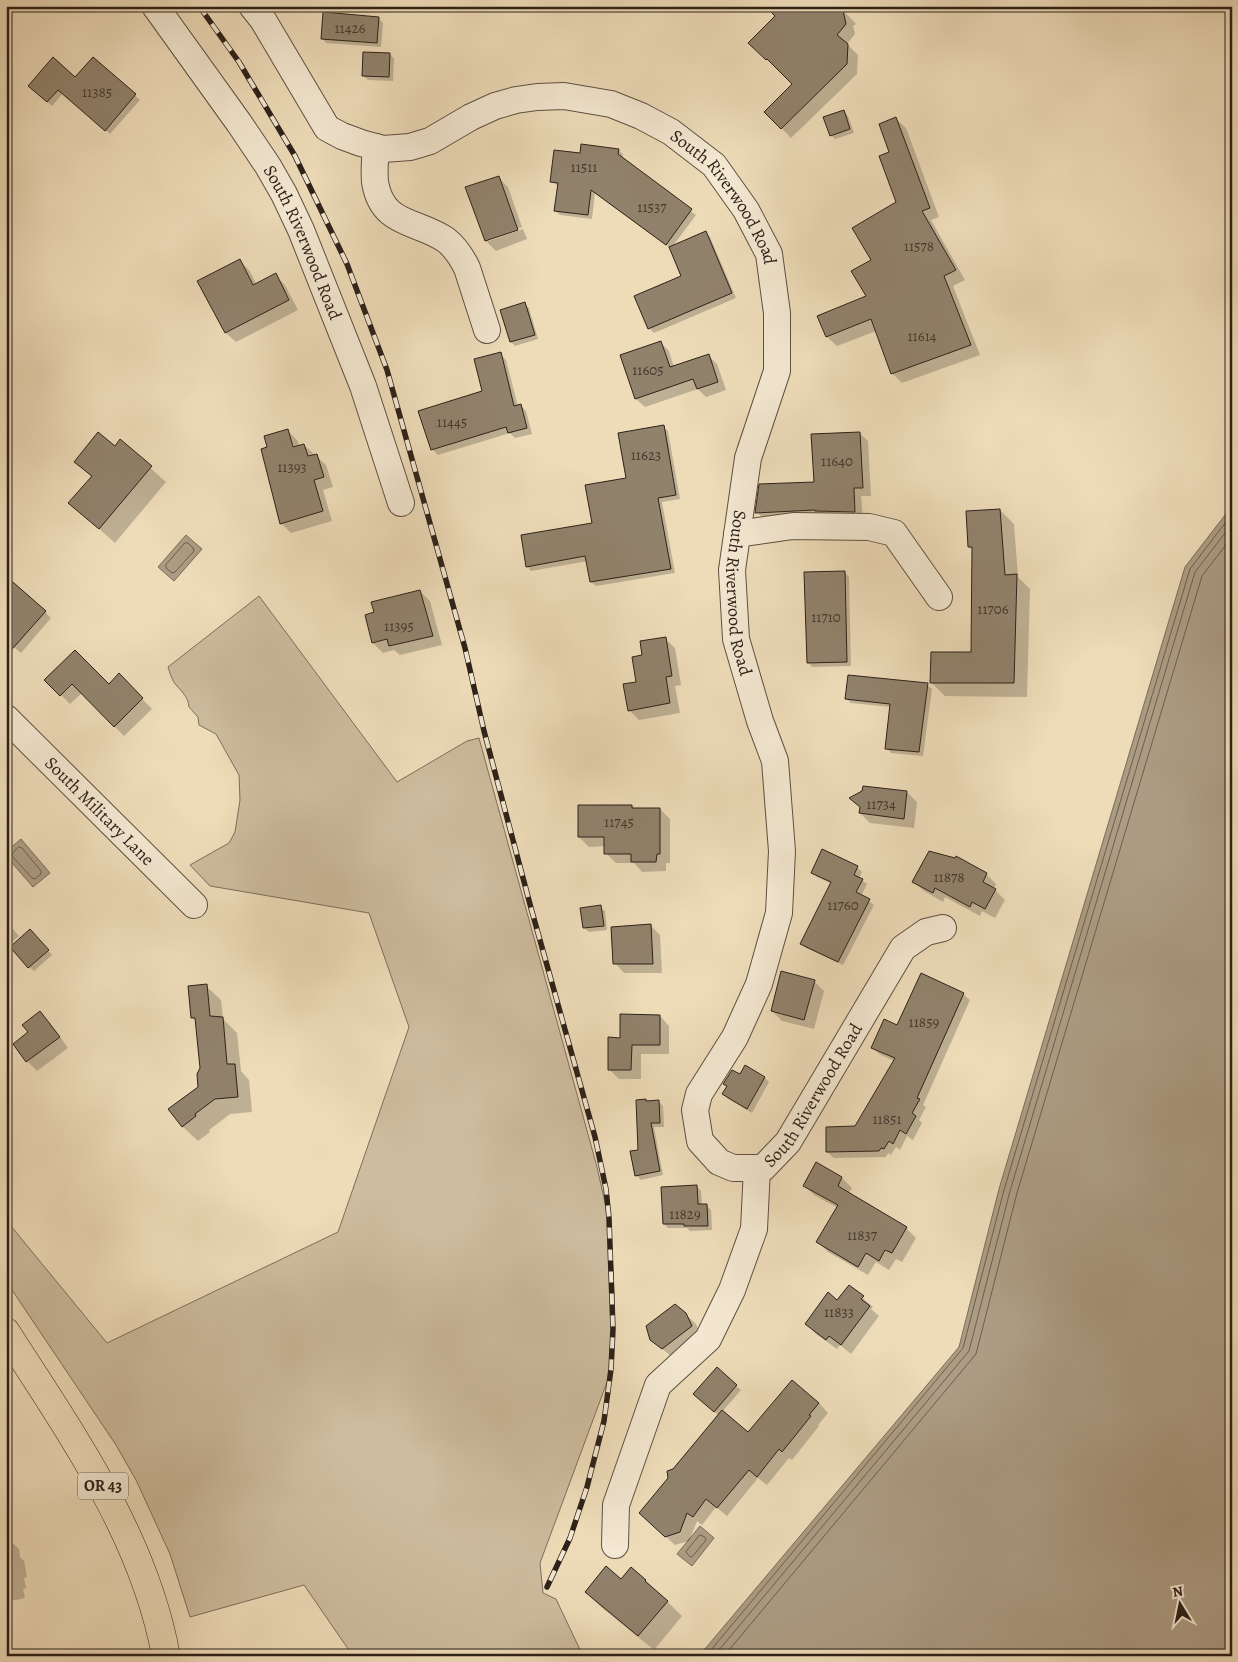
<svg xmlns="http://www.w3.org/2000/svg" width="1238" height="1662" font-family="Alegreya,serif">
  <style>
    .green { fill: #cdbc9e; stroke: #7d6e5c }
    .water { fill: #ac9c83; stroke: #796b59 }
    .shadow { fill: #0003 }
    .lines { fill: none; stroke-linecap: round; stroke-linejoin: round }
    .shore { stroke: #6c5e4e; stroke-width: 1 }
    .building { fill: #91826c; stroke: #2d2119 }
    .minor-casing { stroke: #5d5041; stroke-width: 28 }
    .major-casing { stroke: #2d2119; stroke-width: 29 }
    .minor { stroke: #f4e8d2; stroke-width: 26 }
    .major { stroke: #eedcb9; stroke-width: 28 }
    .rail-casing { stroke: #2d2119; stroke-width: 5.5 }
    .rail { stroke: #f4e8d2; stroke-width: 4; stroke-dasharray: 11; stroke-linecap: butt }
    .labels { text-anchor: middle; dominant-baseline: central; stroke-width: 4; stroke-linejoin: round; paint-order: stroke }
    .number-label { font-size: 15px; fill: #46392e }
    .shield { fill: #f4e8d2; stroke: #695d50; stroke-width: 1 }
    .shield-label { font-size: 16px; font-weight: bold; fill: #2d2119 }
    .street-label { font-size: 18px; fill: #2d2119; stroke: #f4e8d2 }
  </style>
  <rect width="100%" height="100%" fill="#eedcb9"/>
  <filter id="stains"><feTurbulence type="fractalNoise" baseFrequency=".004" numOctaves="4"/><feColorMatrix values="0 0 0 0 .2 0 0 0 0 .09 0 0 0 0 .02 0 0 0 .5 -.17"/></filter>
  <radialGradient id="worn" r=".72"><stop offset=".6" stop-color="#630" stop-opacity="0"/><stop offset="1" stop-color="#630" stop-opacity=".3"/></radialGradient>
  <path class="green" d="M259,596L397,782L467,741L479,738L597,1167L608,1216L612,1253L614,1295L610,1374L540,1563L543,1593L556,1599L583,1656H353L304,1585L190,1617L170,1554L136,1480L116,1445L6,1281V1220L107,1343L338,1232L409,1027L369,913L210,886L190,865L229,843L235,832L240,800L239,775L216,734L199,725L198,717L189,707C188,697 183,693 177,686C172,681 170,673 168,667Z"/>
  <g class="water">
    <path d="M1232,506V1656H699L959,1347L999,1189L1185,567Z"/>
    <path d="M186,535L202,549L174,581L158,567Z"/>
    <path d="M21,839L50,873L33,887L6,856V852Z"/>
    <path d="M700,1526L714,1538L692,1566L677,1554Z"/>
  </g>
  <g class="shadow">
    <path d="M839,6L856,24L853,26L855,34L847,44L858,55L857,74L791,138L766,112L794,84L750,43Z"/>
    <path d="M378,18L383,23L381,47L326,43L322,38Z"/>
    <path d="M390,54L394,59L393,81L368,80L363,75Z"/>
    <path d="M93,58L140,100L110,134L63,93L52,106L34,90L76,79Z"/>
    <path d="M844,111L848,116L854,133L835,139L831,135Z"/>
    <path d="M896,119L906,128L939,217L931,220L965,280L953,286L980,355L902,383L892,373L876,331L837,346L827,337L868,297L873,261L898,203L891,153Z"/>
    <path d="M618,150L623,154L622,159L696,215L672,247L705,232L710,237L736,298L654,333L649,328L683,277L671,249L595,193L592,219L560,215L555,211L558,186L551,181L581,155Z"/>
    <path d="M498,177L508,187L522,227L489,238V241L523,229L527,239L496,251L486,241Z"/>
    <path d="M239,260L249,270L257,285L275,275L285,285L298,310L236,342L226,333L199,281Z"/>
    <path d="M524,304L529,308L538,339L515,346L511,342Z"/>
    <path d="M660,342L669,351L674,367L708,355L717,364L726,390L706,397L698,389L645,407L636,399L621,356Z"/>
    <path d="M500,354L506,360L518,406L520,405L526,411L532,434L515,438L510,433L438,455L432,449L484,392Z"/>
    <path d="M663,426L668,431L680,499L662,502L675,573L596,586L591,582L588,561L531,571L527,566L593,524L627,479Z"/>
    <path d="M288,431L298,441L299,446L304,445L326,465L333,487L323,490L332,521L291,533L281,523L262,450L269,448Z"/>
    <path d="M859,433L868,441L871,496H861L863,520H765L757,512L815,483Z"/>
    <path d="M120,441L166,482L115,543L70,503L92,478L76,462L115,448Z"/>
    <path d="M1000,510L1014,524L1018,577L1030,589L1027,697L945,696L931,682L973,653V550L969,547Z"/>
    <path d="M844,572L849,577L851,666L812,667L808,662Z"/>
    <path d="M420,591L430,601L442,645L400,655L394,650L383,653L373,643L366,616Z"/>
    <path d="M45,612L51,618L21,653L6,641Z"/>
    <path d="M665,639L675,648L681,685L675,686L680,713L639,720L629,710L644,656Z"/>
    <path d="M119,675L152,709L124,736L82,693L70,704L46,680L109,686Z"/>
    <path d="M927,685L932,689L923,756L891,753L887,748L891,707L851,703L847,699Z"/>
    <path d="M864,787L907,792L917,802L914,828L870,823L860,813L861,808L851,798L864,792Z"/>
    <path d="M632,806L635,809H660L670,819V863H666V871L642,872L634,863H616L606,853V846L589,847L579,837Z"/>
    <path d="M823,851L857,867L862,872L859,878L867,884L861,896L874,905L843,965L806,948L802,943L832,884L817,877L813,873Z"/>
    <path d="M986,874L996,884L994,889L1005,900L995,918L982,911L980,916L945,897L943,902L924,891L914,882Z"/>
    <path d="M600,907L605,911L607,930L589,932L584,928Z"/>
    <path d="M6,921L19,936L6,947Z"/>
    <path d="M650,925L660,935L662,973H624L615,963Z"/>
    <path d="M35,935L52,955L34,971L29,967Z"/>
    <path d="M814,981L824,991L814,1029L782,1021L772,1011Z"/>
    <path d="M206,986L221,1000L223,1019L237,1033L241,1071L249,1080L252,1112L230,1114L209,1130L210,1132L198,1141L183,1127L170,1109L199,1088L201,1069L197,1022L192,1017Z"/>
    <path d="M963,994L970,1000L923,1105L926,1107L919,1120L922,1123L913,1140L907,1136L900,1150L896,1147L891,1155L888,1153L886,1157L834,1158L827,1152L856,1127L894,1061L879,1054L872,1047L897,1027Z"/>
    <path d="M40,1013L50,1023L68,1048L37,1071L27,1061L30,1033Z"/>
    <path d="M660,1016L669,1026V1054H641V1079H619L609,1069L621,1039Z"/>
    <path d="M741,1076L765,1078L769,1082L752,1113L728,1099L724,1094Z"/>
    <path d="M646,1100L648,1102H659L663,1106L664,1127H654L663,1175L641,1180L636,1175Z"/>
    <path d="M816,1164L842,1178L852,1188L848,1194L906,1228L916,1238L902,1262L896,1259L889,1270L876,1262L868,1275L828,1252L818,1242L838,1208L814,1195L804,1185Z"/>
    <path d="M697,1187L701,1191L702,1205H706L711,1210L712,1230L690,1231L687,1228H668L664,1224Z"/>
    <path d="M849,1286L873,1307L871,1309L879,1316L851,1354L840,1345L837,1349L816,1334L807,1324L838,1301Z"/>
    <path d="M685,1314L696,1324L701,1336L673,1358L651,1339Z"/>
    <path d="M736,1386L741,1390L722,1412L748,1433L819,1403L828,1413L818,1425L819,1426L792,1460L789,1458L767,1485L758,1478L727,1516L716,1507L702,1525L697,1521L689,1541L675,1545L650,1522L674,1470L719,1416L700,1398Z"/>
    <path d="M6,1528L9,1545L14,1544L19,1549L20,1557L24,1561L27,1577L24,1578L26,1588L23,1589L25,1598L6,1602Z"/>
    <path d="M631,1569L646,1581L682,1616L654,1650L601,1607L586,1592L622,1581Z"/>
  </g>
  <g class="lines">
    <g class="shore">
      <path d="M185,543H188L193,548L194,551L175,572L172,573L166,568V565Z"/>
      <path d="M19,847L22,848L41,871V874L35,879L32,878L12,856L13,853Z"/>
      <path d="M700,1535L705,1537L706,1540L692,1557H690L686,1552Z"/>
      <path d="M706,1656L963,1348L1004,1190L1190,569L1232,514"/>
      <path d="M714,1656L969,1351L1010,1191L1195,572L1232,524"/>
      <path d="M724,1656L976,1354L1017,1193L1202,576L1232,537"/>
    </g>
  </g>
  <g class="building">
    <path d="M765,6H842L846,24L837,35L848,44L847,64L781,129L764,112L792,84L767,59L766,60L748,43L775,16Z"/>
    <path d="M323,12L379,17L377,43L321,39Z"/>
    <path d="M363,52L390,53L389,77L362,76Z"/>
    <path d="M53,57L75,77L93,57L136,94L105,131L58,90L47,102L28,86Z"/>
    <path d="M844,110L850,129L830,136L823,117Z"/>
    <path d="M896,117L930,208L922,211L956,270L944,276L971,345L891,374L871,319L826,337L817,316L866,296L851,271L871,260L852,228L896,202L879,156L889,152L879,124Z"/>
    <path d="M581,144L619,149L618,154L692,209L666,245L591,190L588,215L554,211L558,183L550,182L554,150L580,153Z"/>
    <path d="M499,176L518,230L485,241L465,187Z"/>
    <path d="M706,231L732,293L648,329L634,296L681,276L669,247Z"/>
    <path d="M240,259L253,285L276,273L289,300L225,333L197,281Z"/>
    <path d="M525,302L535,335L510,342L500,310Z"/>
    <path d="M661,341L670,367L709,354L718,382L697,389L693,379L635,399L620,355Z"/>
    <path d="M501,352L514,406L521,404L527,428L508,433L506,427L431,450L418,411L482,391L474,359Z"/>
    <path d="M664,425L676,495L658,498L671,569L590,582L585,556L526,567L521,535L592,523L585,485L626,478L618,433Z"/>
    <path d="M288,429L293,447L304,444L308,456L317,454L324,477L314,480L323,511L280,524L261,449L267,447L264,436Z"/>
    <path d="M98,432L115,446L120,439L152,466L99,529L68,503L92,476L74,462Z"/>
    <path d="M860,432L863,488H854L855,512L815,511V510L755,513L759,484L814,482L811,434Z"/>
    <path d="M1000,509L1005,575L1017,574L1014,683H930L931,652H971L972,547H968L966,511Z"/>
    <path d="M845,571L847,662L807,663L804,572Z"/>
    <path d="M6,576L46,611L6,656Z"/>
    <path d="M420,590L433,636L389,646L387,639L372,643L365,615L374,612L371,602Z"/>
    <path d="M666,637L672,676L666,677L670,703L628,711L623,684L636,682L632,657L642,655L640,641Z"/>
    <path d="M75,650L109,684L119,673L143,698L114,727L72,684L60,696L44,680Z"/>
    <path d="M848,675L928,683L919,752L885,749L890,704L845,699Z"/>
    <path d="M863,786L907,791L904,819L859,813L860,807L849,798L862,791Z"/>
    <path d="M578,805H632V808H660V854H657L656,862H631V854H604V837H578Z"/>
    <path d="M822,849L858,866L854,875L863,879L856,892L870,899L838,962L800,944L831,882L811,873Z"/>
    <path d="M929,851L955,858L956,856L987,873L983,882L996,889L985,909L972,902L970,907L935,888L933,893L912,882Z"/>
    <path d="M601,905L604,926L583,928L580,908Z"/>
    <path d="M651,924L653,964H613L611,927Z"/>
    <path d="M30,929L49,950L28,968L10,947Z"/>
    <path d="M781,971L815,980L804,1020L771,1011Z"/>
    <path d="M921,973L964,993L917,1098L920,1099L912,1113L916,1116L906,1134L900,1130L893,1144L889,1141L884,1149L881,1148L879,1151L826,1152V1127L855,1126L895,1058L871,1048L884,1019L897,1025Z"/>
    <path d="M207,984L210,1016L223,1017L227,1064H235L238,1097L215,1099L195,1114L196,1116L182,1127L168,1109L198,1087L197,1074L200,1068L195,1018H191L188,986Z"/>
    <path d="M40,1011L60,1037L26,1062L13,1044L28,1032L22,1025Z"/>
    <path d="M620,1014L660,1015V1045H632L631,1070H608V1037L620,1038Z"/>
    <path d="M745,1065L765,1077L747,1109L722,1094L727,1086L723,1084L732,1070L740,1074Z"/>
    <path d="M646,1099V1101L659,1100L660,1123H651L660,1171L635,1176L630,1151L638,1150L636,1100Z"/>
    <path d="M816,1162L842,1177L838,1186L907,1227L892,1253L885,1250L879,1261L866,1253L858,1267L816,1242L838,1205L803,1186Z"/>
    <path d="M697,1185L698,1204H707L708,1226H684V1224H663L661,1187Z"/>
    <path d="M849,1285L864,1296L861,1299L870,1306L841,1345L829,1336L826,1340L805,1324L828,1292L837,1300Z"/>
    <path d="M675,1304L686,1313L692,1326L662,1349L650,1340L646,1326Z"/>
    <path d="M717,1367L737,1385L714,1412L693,1394Z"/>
    <path d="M792,1380L819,1403L809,1415L811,1416L782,1452L779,1449L757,1477L749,1470L717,1508L706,1499L693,1517L687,1513L680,1532L665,1537L639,1513L668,1478L667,1471L673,1469L722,1410L748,1432Z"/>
    <path d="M606,1566L621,1579L631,1567L646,1580L645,1581L668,1601L638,1636L585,1592Z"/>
  </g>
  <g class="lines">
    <defs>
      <g id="minor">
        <path id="s1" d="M155,6L239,123L268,166L284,194L301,230L363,386L401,503"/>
        <path id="s2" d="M252,6L263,20L327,128L342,136L361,143L383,149L410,147L430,141L471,117L495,106L516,100L537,97L564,96L611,104L641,116L671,132L714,165L746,210L769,254L777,313V371L748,458L732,570L736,639L760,721L775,761L782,851L779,913L759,984L735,1037L699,1094L695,1110L700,1141L719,1162L733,1168H763L788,1142L903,948L926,932L943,928"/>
        <path d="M376,147C375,158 374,171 375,182C382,226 417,220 446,240C455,247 462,258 467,268L487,330"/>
        <path d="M737,534L793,526L869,527L894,533L939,597"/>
        <path id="s3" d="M6,718L194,905"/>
        <path d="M615,1545L616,1505L658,1385L708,1339L732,1290L754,1229L757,1168"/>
      </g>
      <path id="major" d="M6,1332C71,1434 144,1535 166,1656"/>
    </defs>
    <use href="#minor" class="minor-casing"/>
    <use href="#major" class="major-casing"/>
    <use href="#minor" class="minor"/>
    <use href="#major" class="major"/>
    <defs>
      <path id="rail" d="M199,6L239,62L295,156L347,264L387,370L465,648L484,731L531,908L595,1137L606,1189L609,1218L613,1329L611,1369L604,1421L587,1487L570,1538L547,1587"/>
    </defs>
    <use href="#rail" class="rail-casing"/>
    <use href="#rail" class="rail"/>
  </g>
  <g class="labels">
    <g class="number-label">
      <text x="350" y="28">11426</text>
      <text x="97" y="92">11385</text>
      <text x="584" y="167">11511</text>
      <text x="652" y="207">11537</text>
      <text x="919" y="246">11578</text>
      <text x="922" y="336">11614</text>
      <text x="648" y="370">11605</text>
      <text x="452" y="422">11445</text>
      <text x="646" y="455">11623</text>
      <text x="837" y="461">11640</text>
      <text x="292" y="467">11393</text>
      <text x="993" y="609">11706</text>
      <text x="826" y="617">11710</text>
      <text x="399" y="626">11395</text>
      <text x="881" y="804">11734</text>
      <text x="619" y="822">11745</text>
      <text x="949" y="877">11878</text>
      <text x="843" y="905">11760</text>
      <text x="924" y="1022">11859</text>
      <text x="887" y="1119">11851</text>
      <text x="685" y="1214">11829</text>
      <text x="862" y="1235">11837</text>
      <text x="839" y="1312">11833</text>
    </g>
    <rect class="shield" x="78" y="1472.5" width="50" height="27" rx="4"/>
    <g class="shield-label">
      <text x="103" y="1486">OR 43</text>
    </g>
    <g class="street-label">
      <text stroke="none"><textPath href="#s2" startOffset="595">South Riverwood Road</textPath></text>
      <text stroke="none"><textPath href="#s1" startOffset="280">South Riverwood Road</textPath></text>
      <text stroke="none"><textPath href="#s2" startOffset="1014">South Riverwood Road</textPath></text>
      <text stroke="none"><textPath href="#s3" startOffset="132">South Military Lane</textPath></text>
      <text stroke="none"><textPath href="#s2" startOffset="1750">South Riverwood Road</textPath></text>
    </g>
  </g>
  <rect width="1238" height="1662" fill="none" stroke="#eedcb9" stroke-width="25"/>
  <rect x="8" y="8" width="1223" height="1647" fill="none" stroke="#2d2119" stroke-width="2.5"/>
  <rect x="12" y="12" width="1213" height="1637" fill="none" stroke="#2d2119"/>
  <g transform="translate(1180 1604) rotate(350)" stroke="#f4e8d2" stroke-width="4" paint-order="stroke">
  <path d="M0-4L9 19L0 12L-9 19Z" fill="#2d2119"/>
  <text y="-8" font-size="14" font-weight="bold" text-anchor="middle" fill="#2d2119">N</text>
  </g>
  <rect width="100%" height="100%" filter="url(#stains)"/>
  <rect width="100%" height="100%" fill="url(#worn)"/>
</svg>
